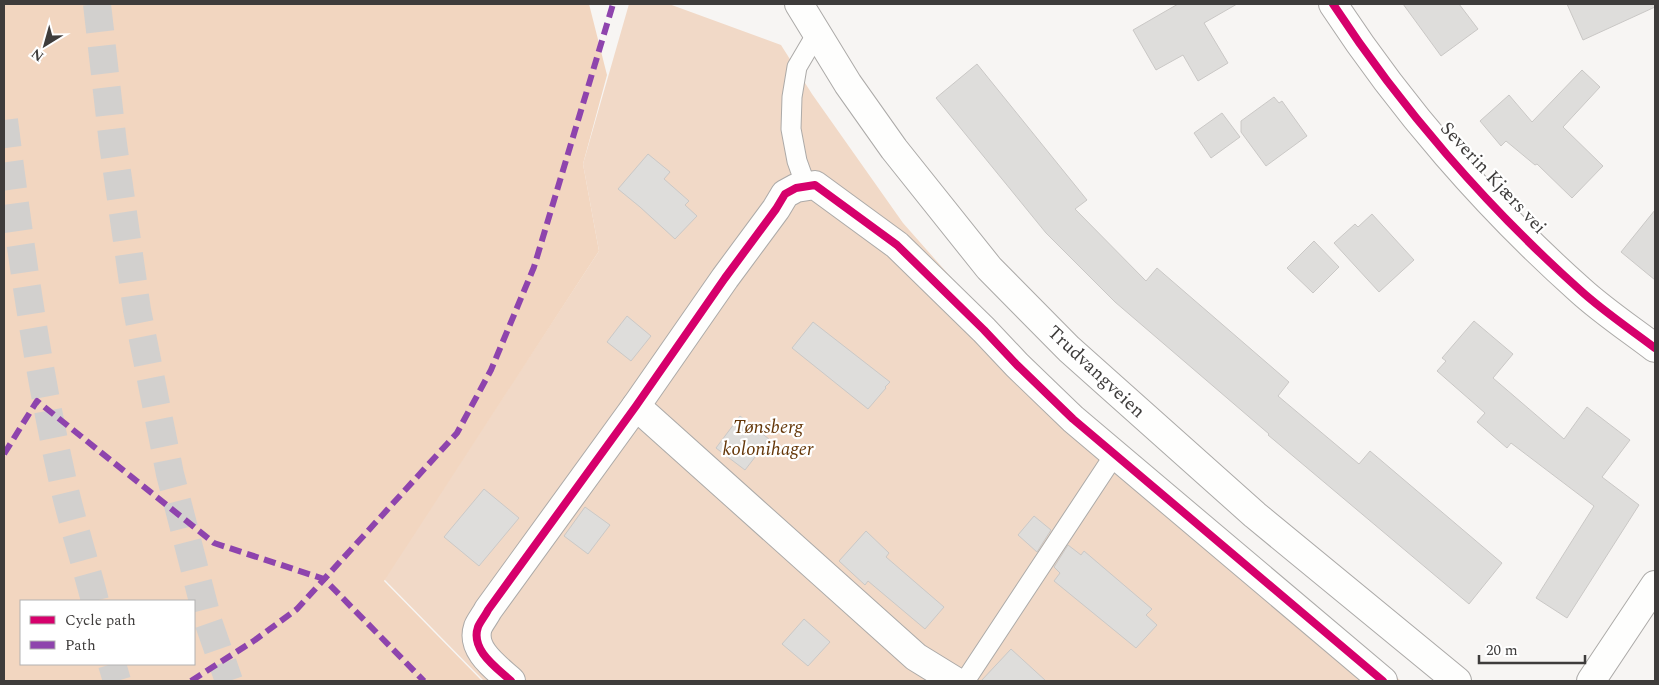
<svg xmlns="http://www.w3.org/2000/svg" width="1659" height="685" font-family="Spectral,serif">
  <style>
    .green { fill: #f1d9c7 }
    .forest { fill: #f2d6c0; fill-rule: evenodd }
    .building { fill: #dedddb; stroke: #cac8c6 }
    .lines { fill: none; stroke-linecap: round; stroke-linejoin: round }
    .primary-tunnel { stroke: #d2d0ce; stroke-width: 28; stroke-dasharray: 28 14; stroke-linecap: butt }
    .lane-casing { stroke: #acaaa8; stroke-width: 21 }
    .street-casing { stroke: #acaaa8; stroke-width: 30 }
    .secondary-casing { stroke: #acaaa8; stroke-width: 30 }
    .lane { stroke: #fefefd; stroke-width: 19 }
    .street { stroke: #fefefd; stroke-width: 28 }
    .secondary { stroke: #fefefd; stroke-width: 28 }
    .quiet { stroke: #8e44ad; stroke-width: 6; stroke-dasharray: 12 6; stroke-linecap: butt }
    .cycleway-casing { stroke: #fff; stroke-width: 11 }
    .cycleway { stroke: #d6006c; stroke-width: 8 }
    .labels { text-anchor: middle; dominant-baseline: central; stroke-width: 4.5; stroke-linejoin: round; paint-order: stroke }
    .street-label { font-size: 19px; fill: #3e3c3b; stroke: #fff }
    .park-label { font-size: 19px; font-style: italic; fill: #653709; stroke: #fff }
  </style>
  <rect width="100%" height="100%" fill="#f7f5f3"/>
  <path class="green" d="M629,4H669L781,45L812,94L903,223L1009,343L1121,443L1401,681H484L384,579L599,251L583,164Z"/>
  <path class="forest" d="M4,4H589L607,75L583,164L599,251L384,581L482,681H4ZM21,601H194V664H21Z"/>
  <g class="building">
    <path d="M1178,4H1237L1204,23L1228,63L1198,81L1183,55L1156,70L1133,30Z"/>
    <path d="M1403,4H1459L1478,29L1441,56Z"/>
    <path d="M1567,4H1655V7L1583,40Z"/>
    <path d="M977,64L1087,200L1075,209L1146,281L1157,268L1289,382L1278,396L1359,464L1370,451L1502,563L1469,604L1268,435L1269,434L1115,302L1046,233L936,98Z"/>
    <path d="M1582,70L1600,87L1563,127L1603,166L1572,198L1537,164L1535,165L1506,141L1501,146L1480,121L1509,95L1532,122Z"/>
    <path d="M1274,97L1279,103L1282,101L1307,136L1266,166L1241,132V121Z"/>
    <path d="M1222,113L1240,137L1211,158L1194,133Z"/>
    <path d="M648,154L670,172L664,179L689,201L685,205L697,216L675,239L640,207L618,189Z"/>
    <path d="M1655,210V280L1621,252Z"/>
    <path d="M1372,214L1414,260L1379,292L1334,243L1355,224L1358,227Z"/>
    <path d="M1314,241L1339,267L1313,293L1287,268Z"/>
    <path d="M627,316L651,336L631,361L607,342Z"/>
    <path d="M1474,321L1513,354L1493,378L1564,439L1587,407L1630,440L1602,477L1639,505L1567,618L1536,598L1594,506L1511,443L1507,448L1477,422L1485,413L1437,371L1446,361L1442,358Z"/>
    <path d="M813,322L890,382L885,387L886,388L868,409L792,348Z"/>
    <path d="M740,416L769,439L745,470L716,448Z"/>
    <path d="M484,489L519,518L479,566L444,537Z"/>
    <path d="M585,507L610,525L588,554L564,536Z"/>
    <path d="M1034,516L1051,530L1037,552L1018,535Z"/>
    <path d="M866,531L889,553L886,557L944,607L925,629L868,581L865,585L839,561Z"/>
    <path d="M1068,545L1081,555L1084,551L1152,609L1146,615L1157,625L1136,648L1054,581L1060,573L1054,567Z"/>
    <path d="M804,619L830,642L808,666L782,644Z"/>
    <path d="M1011,649L1046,681H981Z"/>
  </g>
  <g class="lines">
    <g class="primary-tunnel">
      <path d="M97,4L113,144L137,310L170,474L208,621L229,681"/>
      <path d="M4,120C19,238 35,356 61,473C70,516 84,558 95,601"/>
      <path d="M112,664L117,681"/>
    </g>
    <defs>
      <g id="lane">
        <path d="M806,186L797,161L791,129L792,97L797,67L817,33"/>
        <path d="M965,681L1115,454"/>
      </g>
      <g id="street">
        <path d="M799,4L848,84L894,149L989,268L1069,349L1255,515L1457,681"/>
        <path d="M1333,4C1401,108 1487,207 1580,290C1603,311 1630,329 1655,348"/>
        <path d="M636,406L916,657L955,681"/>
        <path d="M511,681C497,668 470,650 478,627C480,622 485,616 488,610L636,406L725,278L776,209L785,194L796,188L815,185L897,245L984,330L1017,365L1073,419L1383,681"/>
      </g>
      <path id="secondary" d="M1591,681L1655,585"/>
    </defs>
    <use href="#lane" class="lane-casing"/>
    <use href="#street" class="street-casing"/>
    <use href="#secondary" class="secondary-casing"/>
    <use href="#lane" class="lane"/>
    <use href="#street" class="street"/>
    <use href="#secondary" class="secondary"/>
    <g class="quiet">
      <path d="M4,454L37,401L214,543L324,579L424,681"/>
      <path d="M191,681L255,640L297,609L457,433L491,370L534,267L613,4"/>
    </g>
    <defs>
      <g id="cycleway">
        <path d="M1333,4C1401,108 1487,207 1580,290C1603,311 1630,329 1655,348"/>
        <path d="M511,681C497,668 470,650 478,627C480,622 485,616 488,610L636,406L725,278L776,209L785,194L796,188L815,185L897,245L984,330L1017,365L1073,419L1383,681"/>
      </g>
    </defs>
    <use href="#cycleway" class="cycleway-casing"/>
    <use href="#cycleway" class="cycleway"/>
  </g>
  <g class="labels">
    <g class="street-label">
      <text transform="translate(1493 178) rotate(47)">Severin Kjærs vei</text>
      <text transform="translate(1096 372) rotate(43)">Trudvangveien</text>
    </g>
    <g class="park-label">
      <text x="768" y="427">Tønsberg<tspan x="768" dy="22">kolonihager</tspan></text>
    </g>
  </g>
  <rect width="1659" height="685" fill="none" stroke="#3e3c3b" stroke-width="10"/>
  <rect x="20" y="600" width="175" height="65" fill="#ffffff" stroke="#b2b1b1"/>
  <rect x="30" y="616" width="25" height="8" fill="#d6006c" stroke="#b2b1b1"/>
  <text x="65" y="625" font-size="15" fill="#3e3c3b">Cycle path</text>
  <rect x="30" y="641" width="25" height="8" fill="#8e44ad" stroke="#b2b1b1"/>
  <text x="65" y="650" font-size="15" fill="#3e3c3b">Path</text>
  <g transform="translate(45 45) rotate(217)" stroke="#ffffff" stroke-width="4" paint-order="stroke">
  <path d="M0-4L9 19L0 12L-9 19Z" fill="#3e3c3b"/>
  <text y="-8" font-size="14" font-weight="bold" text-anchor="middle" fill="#3e3c3b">N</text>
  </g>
  <path d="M1479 655v8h106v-8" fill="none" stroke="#3e3c3b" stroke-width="2.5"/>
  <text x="1486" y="655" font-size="15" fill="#3e3c3b" stroke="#ffffff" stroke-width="4" paint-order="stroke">20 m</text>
</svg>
